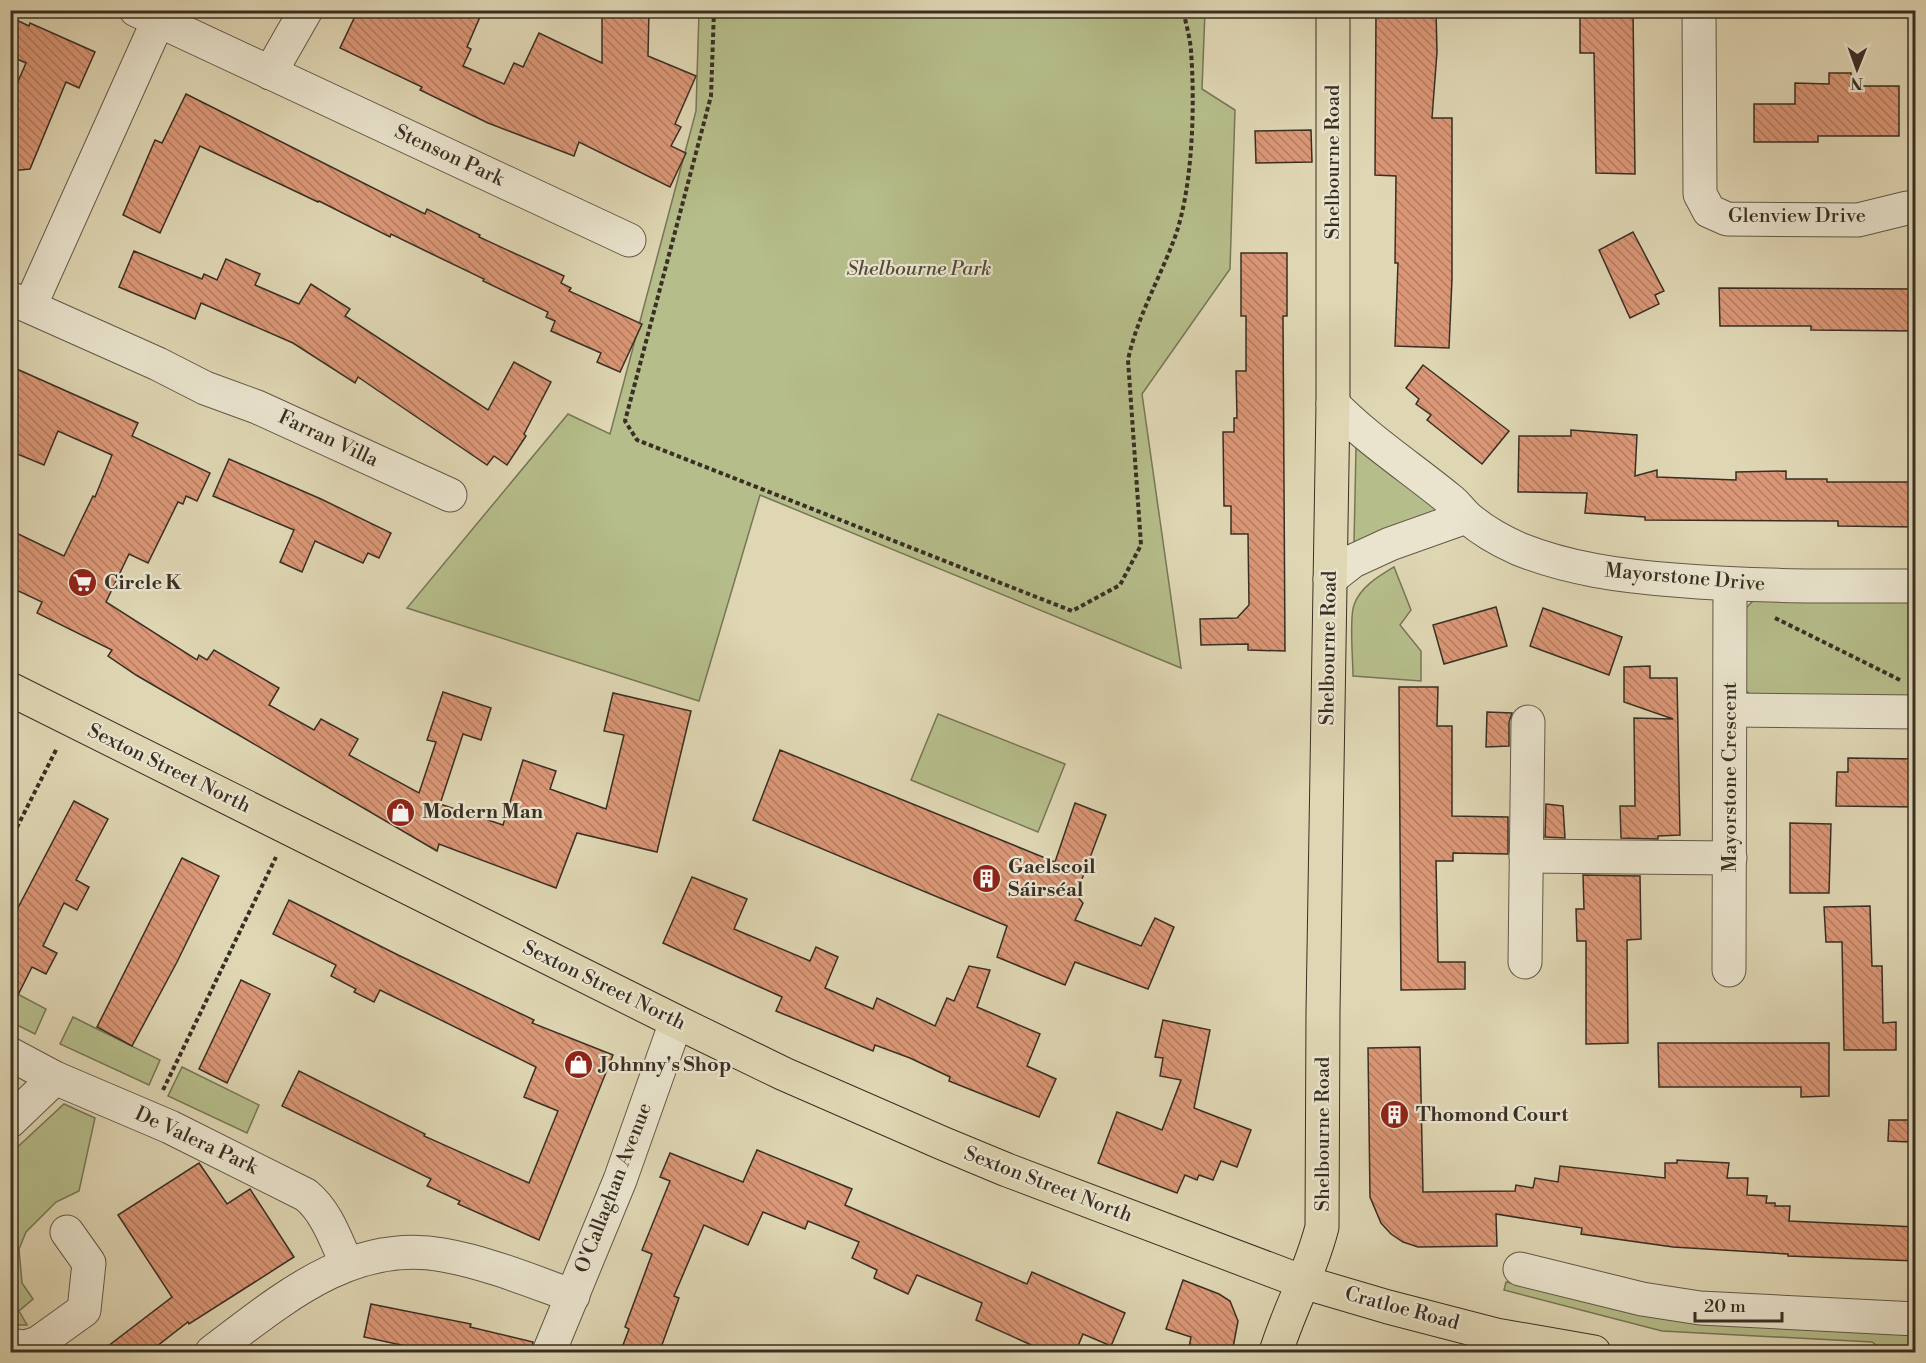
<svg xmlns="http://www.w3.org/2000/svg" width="1926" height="1363" font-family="'Libre Bodoni',serif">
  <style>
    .green { fill: #b5bd8a; stroke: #777657; stroke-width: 1.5 }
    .building { fill: url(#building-back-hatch); stroke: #392f24; stroke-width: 1.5 }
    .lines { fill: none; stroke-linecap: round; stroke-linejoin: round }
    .minor-casing { stroke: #625948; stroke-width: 35 }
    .major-casing { stroke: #392f24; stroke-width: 35 }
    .path { stroke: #392f24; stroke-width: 4; stroke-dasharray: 4.5 3; stroke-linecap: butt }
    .minor { stroke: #eae4ce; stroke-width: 33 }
    .major { stroke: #dfd6b3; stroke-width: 33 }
    .labels { text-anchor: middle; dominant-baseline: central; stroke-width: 4.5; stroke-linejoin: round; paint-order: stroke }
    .street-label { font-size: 20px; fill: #392f24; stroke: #eae4ce }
    .park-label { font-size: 20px; font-style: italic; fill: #524b38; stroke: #eae4ce }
    .poi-label { font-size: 20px; font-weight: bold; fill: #392f24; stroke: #eae4ce; text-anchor: start }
  </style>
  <defs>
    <pattern id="building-back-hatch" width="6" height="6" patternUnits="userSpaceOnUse" patternTransform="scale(1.5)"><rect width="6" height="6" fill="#db9777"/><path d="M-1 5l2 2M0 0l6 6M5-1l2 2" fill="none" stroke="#b37c61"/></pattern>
  </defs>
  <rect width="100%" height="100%" fill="#dfd6b3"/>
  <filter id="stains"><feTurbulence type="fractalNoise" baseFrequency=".00333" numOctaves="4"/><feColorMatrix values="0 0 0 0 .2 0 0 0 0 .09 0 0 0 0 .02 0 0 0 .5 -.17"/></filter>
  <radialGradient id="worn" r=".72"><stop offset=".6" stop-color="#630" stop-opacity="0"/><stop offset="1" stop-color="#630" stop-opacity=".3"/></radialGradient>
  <g class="green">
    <path d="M699,11H1205L1202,89L1235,110L1230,269L1142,394L1181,668L760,495L699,701L407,608L568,414L610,434L696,111Z"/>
    <path d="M1356,447L1424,491L1437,511L1354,544Z"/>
    <path d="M1394,567L1411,610L1400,625L1421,651V681L1353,676C1353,659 1349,618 1354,605C1360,587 1379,576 1394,567Z"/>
    <path d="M1755,599L1915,600V703L1755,698L1745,690V609Z"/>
    <path d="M938,714L1065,764L1038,832L911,780Z"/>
    <path d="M10,990L46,1009L35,1034L11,1022Z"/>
    <path d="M73,1017L160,1060L149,1085L60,1044Z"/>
    <path d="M182,1067L259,1105L247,1133L168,1096Z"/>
    <path d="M64,1104L95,1118L79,1191L56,1202L26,1232L19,1249L22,1283L33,1299L19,1311L27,1325H19L11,1317V1153Z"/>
    <path d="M1506,1282L1683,1316L1915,1330V1352H1886L1872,1342L1662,1331L1504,1290Z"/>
  </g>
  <g class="building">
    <path d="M358,10H483L467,47L471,49L463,66L504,84L514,63L523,67L539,33L602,63V10H649L648,56L696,76L675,124L681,127L671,146L686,153L670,187L579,142L574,156L488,123L420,90L422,87L340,48Z"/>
    <path d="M1436,10L1437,52L1432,118H1452V279L1449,348L1395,346L1398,263H1395L1396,176L1375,175L1376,11Z"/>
    <path d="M1580,10H1633L1635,174L1596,173L1594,53H1580Z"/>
    <path d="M10,17L29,26L30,23L95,52L79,88L66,82L30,169L10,171V100L26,63L10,56Z"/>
    <path d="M1829,73H1851V86H1899V136H1818V142H1754V104H1795V83L1829,84Z"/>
    <path d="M186,94L425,214L427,209L480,235L479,237L564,276L561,283L571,288L569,291L642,324L620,372L597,362L601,353L551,331L555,321L546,317L548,312L483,281L484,279L432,254L391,234L390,237L319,201L318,202L200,146L160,233L123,215L155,140L162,143Z"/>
    <path d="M1311,130L1312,162L1256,163L1255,131Z"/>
    <path d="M1633,232L1664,291L1655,295L1659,304L1630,318L1599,250Z"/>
    <path d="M134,251L202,279L204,274L217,280L226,259L260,274L255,285L299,304L311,284L350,309L345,316L488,410L514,362L551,382L524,434L526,436L507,465L494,456L487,465L358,377L355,383L293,343L201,303L195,319L119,287Z"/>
    <path d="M1241,253H1287V316H1283L1285,651L1248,650V644L1201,645L1200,619L1237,618L1249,605L1248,534H1231V506H1224L1223,432H1234V418H1237L1236,371H1246V316H1241Z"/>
    <path d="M1719,288L1916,289V331L1811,330V326H1720Z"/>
    <path d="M1423,365L1509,431L1482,464L1427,420L1431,415L1416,404L1419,399L1406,388Z"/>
    <path d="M10,366L138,423L132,436L210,473L197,501L186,496L183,504L178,502L148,563L129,554L106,602L197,660L199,655L207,660L214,650L279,688L269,705L314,730L321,719L358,739L349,755L419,793L436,742L427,740L443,692L491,708L481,740L463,734L440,804L503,825L523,760L556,771L550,789L606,809L624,735L604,731L613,693L691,711L657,852L577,833L556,888L439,844L437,851L136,675L108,656L112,650L37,613L42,602L10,587V530L64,556L93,496L95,497L112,455L58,431L44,465L10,451Z"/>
    <path d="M1571,430L1637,435L1635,476L1657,470V477L1736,480V472L1786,471V479H1827V482H1916V527L1838,526V521L1645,520V517L1585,513L1587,493L1518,492L1519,436H1571Z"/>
    <path d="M229,459L321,499L391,533L379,558L368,553L363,563L315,541L302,572L280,562L294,530L213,496Z"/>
    <path d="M1496,607L1507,646L1444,664L1433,625Z"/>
    <path d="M1543,608L1622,637L1609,675L1530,646Z"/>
    <path d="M1650,666V678H1677L1680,835L1658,836V839L1621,838L1620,806H1635L1634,718L1673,719L1624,702V667Z"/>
    <path d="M1399,687H1438L1437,726H1452V816L1508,817V854L1453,853V861H1436L1438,962H1465V989L1401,990Z"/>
    <path d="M1487,712L1512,713L1509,722V746L1486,747Z"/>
    <path d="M780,750L1055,862L1075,803L1106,815L1076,895L1083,903L1075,920L1141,946L1155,918L1174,927L1148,989L1075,962L1065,985L997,957L1007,926L753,820Z"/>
    <path d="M1848,758L1916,759V807L1836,806L1837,772H1848Z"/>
    <path d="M74,801L108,819L76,880L89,887L77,910L64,903L43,946L57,953L46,974L32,967L10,1011V923Z"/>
    <path d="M1546,804L1563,806L1565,838L1545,837Z"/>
    <path d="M1790,823L1831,824L1829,893H1790Z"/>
    <path d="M182,858L219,876L177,962L132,1046L97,1027Z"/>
    <path d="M1583,875L1640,876L1641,939L1627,940L1628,1043L1586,1044V941H1577L1576,909H1584Z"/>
    <path d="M692,877L747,899L734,929L810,961L816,947L838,957L825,988L873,1009L877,998L935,1026L947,998L954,1001L969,966L990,970L977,1007L1040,1034L1027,1066L1056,1079L1039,1117L949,1081L950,1077L910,1058L875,1045L873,1051L776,1011L782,997L663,943Z"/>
    <path d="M289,900L398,955L534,1020L532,1023L613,1055L539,1240L458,1204L460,1201L427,1186L431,1179L282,1106L299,1071L425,1134L424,1136L529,1183L558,1111L524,1097L536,1067L380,990L374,1002L354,992L356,989L331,976L336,965L273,934Z"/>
    <path d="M1870,906L1872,966H1882L1883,1023L1896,1022V1050H1844L1842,942H1826L1824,907Z"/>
    <path d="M241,980L270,994L227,1083L199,1069Z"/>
    <path d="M1163,1020L1210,1030L1194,1108L1251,1130L1237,1167L1221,1161L1213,1180L1199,1175L1197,1180L1185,1175L1177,1193L1098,1163L1117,1112L1162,1130L1181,1080L1160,1076L1163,1058L1155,1057Z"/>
    <path d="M1658,1043H1829V1096L1801,1097V1087H1659Z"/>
    <path d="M1420,1047L1423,1192L1515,1191L1516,1185L1533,1188L1535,1178L1558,1182L1560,1166L1665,1178V1163H1677V1160L1729,1163L1727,1178H1748L1747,1195L1767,1196L1766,1203H1775V1206H1790L1789,1221L1916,1227V1261L1788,1256V1254L1673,1247L1581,1234L1582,1228L1496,1214L1497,1246L1418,1247L1403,1242L1391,1234L1381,1223L1370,1197L1368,1048Z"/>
    <path d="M1889,1120H1911L1910,1142L1888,1141Z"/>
    <path d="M757,1150L852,1189L845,1205L1027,1284L1032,1272L1125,1313L1111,1346L1083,1334L1075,1353H1049L976,1320L982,1303L917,1275L908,1294L874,1278L877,1270L852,1258L859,1242L808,1221L805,1229L763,1212L748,1245L704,1225L674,1296L679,1298L659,1353H620L629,1329L625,1327L652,1254L642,1250L670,1181L660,1177L670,1153L743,1182Z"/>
    <path d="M199,1163L227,1204L250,1189L294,1257L189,1324L188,1322L148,1353H99L172,1297L118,1215Z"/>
    <path d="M1183,1280L1219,1294L1230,1301L1238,1321L1232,1353H1188L1191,1337L1166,1329Z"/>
    <path d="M371,1304L471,1324L470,1327L533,1342L531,1353H438L364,1337Z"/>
  </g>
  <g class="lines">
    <defs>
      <g id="minor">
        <path d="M136,10L629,240"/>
        <path d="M1699,10L1700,194L1709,211L1727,219L1858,220L1907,208"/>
        <path d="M270,73L306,10"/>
        <path d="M10,298L158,364L205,388L257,407L450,495"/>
        <path d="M30,306L158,21"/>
        <path d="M1333,404C1368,440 1410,467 1449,499C1456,504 1461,512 1468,518C1483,531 1501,541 1519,549C1569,569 1621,576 1674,580C1755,587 1835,586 1916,586"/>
        <path d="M1330,579L1353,561L1390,544L1466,517"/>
        <path d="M1731,710L1916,712"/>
        <path d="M1526,856L1730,858"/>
        <path d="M1525,962L1528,722"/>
        <path d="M1729,970L1730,585"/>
        <path d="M10,1054L55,1078L170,1127L306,1195C327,1212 336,1241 347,1264"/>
        <path d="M10,1121L55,1078"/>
        <path d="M1520,1269L1642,1299L1700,1308L1916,1319"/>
        <path d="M10,1345L25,1347L38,1343L84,1310L89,1263L67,1232"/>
        <path d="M212,1352C280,1301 351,1238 443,1255C488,1263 531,1281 573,1296"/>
        <path d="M549,1352L620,1180L676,1022"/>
      </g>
      <g id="major">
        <path d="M10,689L681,1024L784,1074L942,1143L1007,1170L1303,1282L1388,1307L1496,1335L1594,1352"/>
        <path d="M1276,1352C1289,1310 1311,1271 1322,1227L1323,1012L1333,404V10"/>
      </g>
    </defs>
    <use href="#minor" class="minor-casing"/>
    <use href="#major" class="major-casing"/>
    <g class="path">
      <path d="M714,10L711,96L625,421L637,440L1072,611L1120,585L1141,545L1128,360C1137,317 1160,278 1175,237C1193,187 1195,104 1191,51C1190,37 1186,24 1183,10"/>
      <path d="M1775,618L1900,680"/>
      <path d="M10,841L57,748"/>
      <path d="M163,1090L276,857"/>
    </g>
    <use href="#minor" class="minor"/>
    <use href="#major" class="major"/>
  </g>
  <defs>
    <symbol id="supermarket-disc" viewBox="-11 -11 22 22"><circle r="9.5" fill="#8f2418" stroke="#eae4ce"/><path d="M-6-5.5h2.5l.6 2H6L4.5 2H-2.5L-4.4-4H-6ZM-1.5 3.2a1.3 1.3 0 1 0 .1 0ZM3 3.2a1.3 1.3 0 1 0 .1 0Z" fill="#fff"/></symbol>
    <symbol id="shop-disc" viewBox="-11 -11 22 22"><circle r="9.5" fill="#8f2418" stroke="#eae4ce"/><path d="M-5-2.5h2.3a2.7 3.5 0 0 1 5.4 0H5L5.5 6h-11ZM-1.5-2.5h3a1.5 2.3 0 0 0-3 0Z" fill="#fff"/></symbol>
    <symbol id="building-disc" viewBox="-11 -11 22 22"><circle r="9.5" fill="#8f2418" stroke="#eae4ce"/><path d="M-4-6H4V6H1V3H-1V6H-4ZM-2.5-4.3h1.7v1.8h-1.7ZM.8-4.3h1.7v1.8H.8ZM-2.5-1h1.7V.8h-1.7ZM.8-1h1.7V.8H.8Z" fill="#fff"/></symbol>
  </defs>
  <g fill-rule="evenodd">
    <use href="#supermarket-disc" x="66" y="566" width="33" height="33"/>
    <use href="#shop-disc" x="384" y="796" width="33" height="33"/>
    <use href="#building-disc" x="970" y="862" width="33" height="33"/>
    <use href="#shop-disc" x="562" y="1048" width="33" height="33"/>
    <use href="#building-disc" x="1378" y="1098" width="33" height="33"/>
  </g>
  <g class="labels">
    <g class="street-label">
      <text transform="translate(449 156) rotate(25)">Stenson Park</text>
      <text transform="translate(1333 162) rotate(-90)">Shelbourne Road</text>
      <text x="1797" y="216">Glenview Drive</text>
      <text transform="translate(328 439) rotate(25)">Farran Villa</text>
      <text transform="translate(1685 578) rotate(5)">Mayorstone Drive</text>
      <text transform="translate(1329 648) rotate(-89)">Shelbourne Road</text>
      <text transform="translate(169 769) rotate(26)">Sexton Street North</text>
      <text transform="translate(1730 777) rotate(-90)">Mayorstone Crescent</text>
      <text transform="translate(604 986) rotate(26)">Sexton Street North</text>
      <text transform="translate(1323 1134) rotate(-90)">Shelbourne Road</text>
      <text transform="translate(196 1141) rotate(25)">De Valera Park</text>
      <text transform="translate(1048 1185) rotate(21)">Sexton Street North</text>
      <text transform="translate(614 1188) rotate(-69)">O'Callaghan Avenue</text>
      <text transform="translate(1402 1309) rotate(15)">Cratloe Road</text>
    </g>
    <g class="park-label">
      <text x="919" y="269">Shelbourne Park</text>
    </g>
    <g class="poi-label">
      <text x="104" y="583">Circle K</text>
      <text x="422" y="812">Modern Man</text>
      <text x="1008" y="867">Gaelscoil<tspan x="1008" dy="23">Sáirséal</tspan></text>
      <text x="600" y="1065">Johnny's Shop</text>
      <text x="1416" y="1115">Thomond Court</text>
    </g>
  </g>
  <rect width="1926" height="1363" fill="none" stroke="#dfd6b3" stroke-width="36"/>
  <rect x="12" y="12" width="1902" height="1339" fill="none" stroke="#392f24" stroke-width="3"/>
  <rect x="18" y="18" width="1890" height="1327" fill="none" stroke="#392f24" stroke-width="1.5"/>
  <g transform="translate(1857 69) rotate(181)" stroke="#eae4ce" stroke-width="4.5" paint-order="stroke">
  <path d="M0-4.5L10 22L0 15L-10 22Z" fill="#392f24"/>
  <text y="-9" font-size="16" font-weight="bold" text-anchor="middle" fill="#392f24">N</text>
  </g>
  <path d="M1695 1312v9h87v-9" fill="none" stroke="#392f24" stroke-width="3"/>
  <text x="1704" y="1312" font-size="18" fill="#392f24" stroke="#eae4ce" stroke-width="4.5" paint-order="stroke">20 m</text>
  <rect width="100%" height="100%" filter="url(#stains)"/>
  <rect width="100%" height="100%" fill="url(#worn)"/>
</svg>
